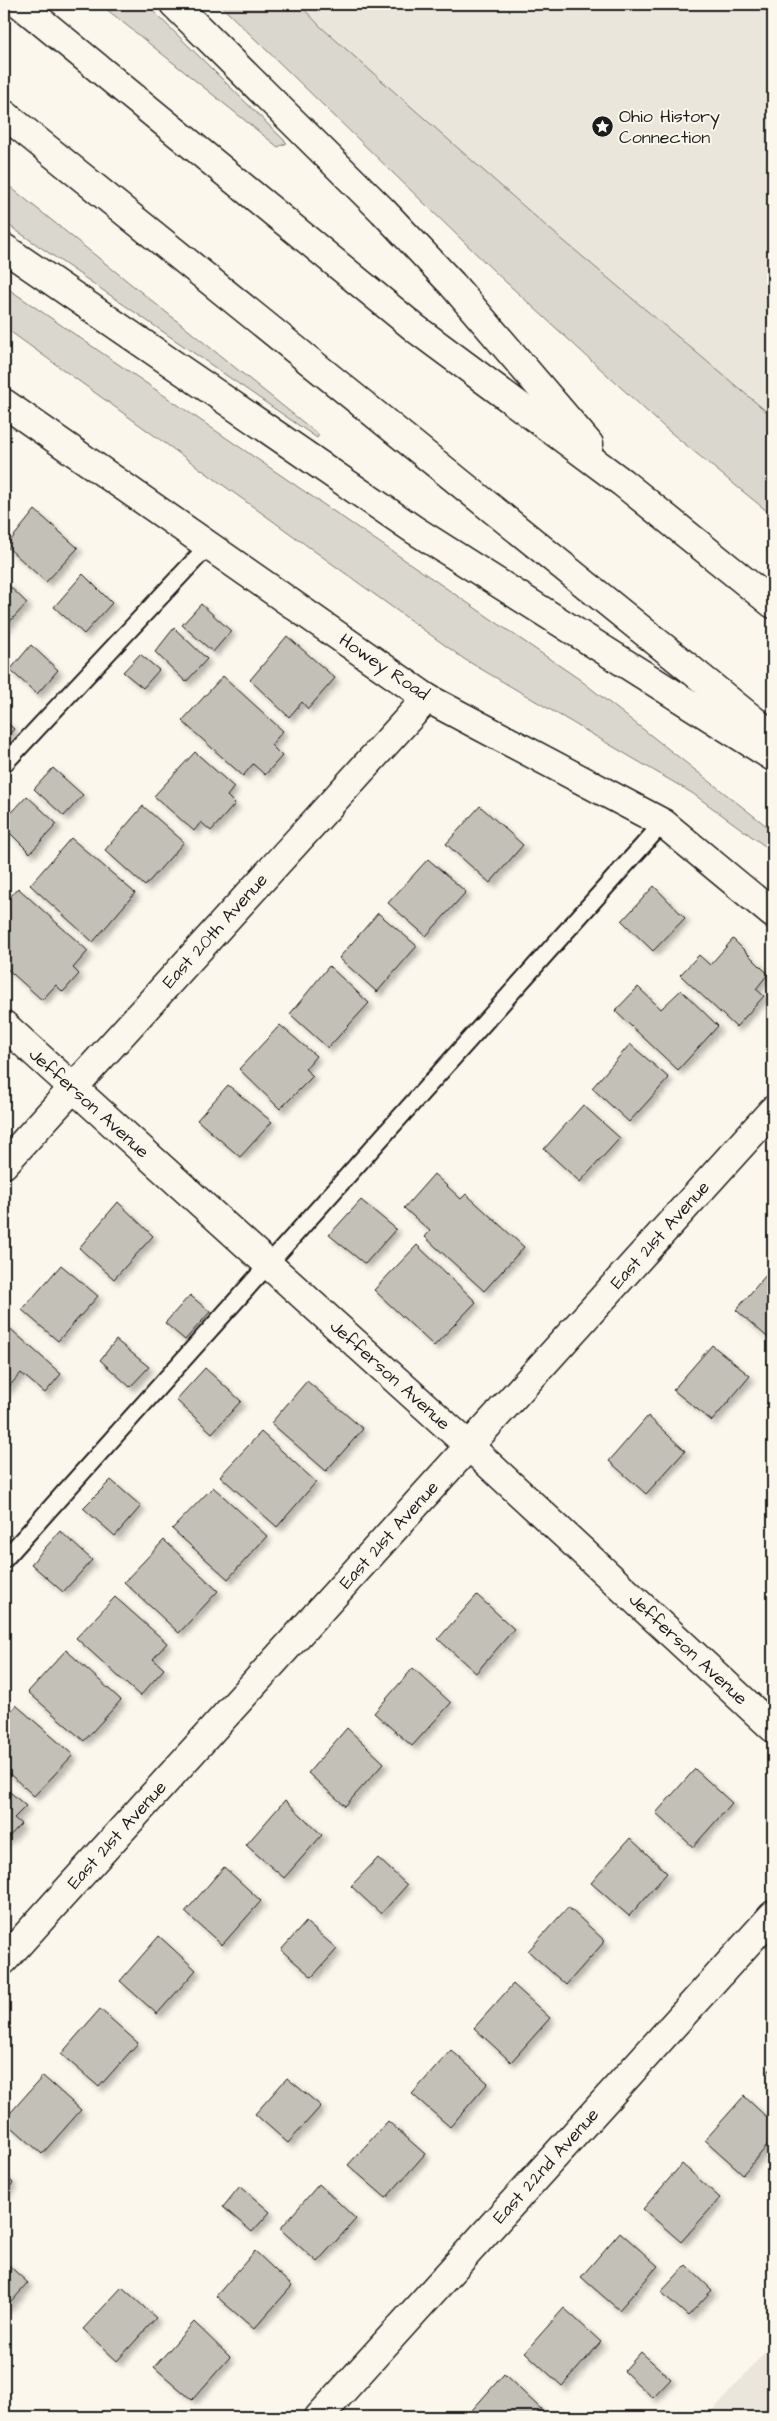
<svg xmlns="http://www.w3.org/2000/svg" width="777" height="2421" font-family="'Architects Daughter',sans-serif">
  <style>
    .built { fill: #eae6dc }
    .green { fill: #dad7ce; stroke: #7b7a75 }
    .building { fill: #c3c0b8; stroke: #1c1c1c; filter: url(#shadow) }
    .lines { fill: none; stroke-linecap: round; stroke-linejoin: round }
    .service-casing { stroke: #1c1c1c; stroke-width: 20 }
    .minor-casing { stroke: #1c1c1c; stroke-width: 31 }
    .motorway-casing { stroke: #1c1c1c; stroke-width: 31 }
    .service { stroke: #fbf7ec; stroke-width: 16 }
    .minor { stroke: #fbf7ec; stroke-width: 28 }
    .motorway { stroke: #fbf7ec; stroke-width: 28 }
    .labels { text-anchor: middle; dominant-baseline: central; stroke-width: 4; stroke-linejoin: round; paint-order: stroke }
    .poi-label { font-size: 18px; fill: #1c1c1c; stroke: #fbf7ec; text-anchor: start }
    .street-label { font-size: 18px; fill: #1c1c1c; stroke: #fbf7ec }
  </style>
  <defs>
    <filter id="shadow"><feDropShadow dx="4.5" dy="4.5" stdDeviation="2.5" flood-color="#0004"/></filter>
  </defs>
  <rect width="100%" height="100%" fill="#fbf7ec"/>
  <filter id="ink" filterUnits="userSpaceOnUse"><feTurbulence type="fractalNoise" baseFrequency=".02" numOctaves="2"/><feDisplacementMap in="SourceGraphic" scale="10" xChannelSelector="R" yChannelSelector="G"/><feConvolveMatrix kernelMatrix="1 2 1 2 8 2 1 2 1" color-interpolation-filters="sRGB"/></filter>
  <g filter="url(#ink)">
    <g class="built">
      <path d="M299,4H773V417L545,225L321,27Z"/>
      <path d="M773,2343V2417H707Z"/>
    </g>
    <g class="green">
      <path d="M100,4H146L287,143L278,147Z"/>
      <path d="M219,4H299L321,27L545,225L773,417V516L664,427L496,273Z"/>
      <path d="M4,182L319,435L317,438L4,222Z"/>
      <path d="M4,286L579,679L773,831V852L692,793L464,659L4,327Z"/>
    </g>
    <g class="building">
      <path d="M35,510L78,548L46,582L6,546Z"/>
      <path d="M83,574L112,603L84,634L54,607Z"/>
      <path d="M4,581L27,603L4,628Z"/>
      <path d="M201,604L231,631L213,652L182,625Z"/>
      <path d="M174,628L207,659L186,682L155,652Z"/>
      <path d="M287,636L335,678L308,709L302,702L289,717L250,680Z"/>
      <path d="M31,645L58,670L37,694L10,670Z"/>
      <path d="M140,654L159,670L143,688L123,672Z"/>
      <path d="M223,676L283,731L271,745L282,756L265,775L253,764L243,776L182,721Z"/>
      <path d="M4,720L14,729L4,740Z"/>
      <path d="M195,752L234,787L227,796L235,804L211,831L201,822L194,831L154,796Z"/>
      <path d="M53,768L83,795L64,816L34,789Z"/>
      <path d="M27,796L57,824L30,853L4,827V821Z"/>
      <path d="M143,806L184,842L145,886L105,850Z"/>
      <path d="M480,806L523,845L490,883L446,844Z"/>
      <path d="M71,838L135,893L93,942L30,885Z"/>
      <path d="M428,859L466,892L426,936L388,903Z"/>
      <path d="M654,886L685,918L653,951L622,921Z"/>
      <path d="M18,888L88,951L73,968L79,974L63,992L56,985L42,1000L4,966V904Z"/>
      <path d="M378,913L417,946L377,992L339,958Z"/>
      <path d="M733,939L768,974L756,989L764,996L736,1027L680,975L699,955L710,965Z"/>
      <path d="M329,966L369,1003L328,1048L290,1014Z"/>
      <path d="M638,987L661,1009L681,990L718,1026L678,1070L615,1011Z"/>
      <path d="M280,1025L316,1056L305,1069L313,1076L280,1109L239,1069Z"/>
      <path d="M630,1044L669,1078L629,1122L592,1088Z"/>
      <path d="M228,1085L272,1122L240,1157L197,1120Z"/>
      <path d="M583,1105L620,1138L580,1182L544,1149Z"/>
      <path d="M434,1174L461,1199L466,1194L524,1247L484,1291L425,1237L430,1231L404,1208Z"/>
      <path d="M361,1200L396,1229L365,1264L329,1235Z"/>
      <path d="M118,1202L153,1236L114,1279L79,1248Z"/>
      <path d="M417,1245L476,1302L434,1346L374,1290Z"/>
      <path d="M61,1265L98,1296L58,1341L22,1310Z"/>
      <path d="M773,1267V1342L736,1310Z"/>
      <path d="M190,1295L210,1312L185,1340L165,1323Z"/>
      <path d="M4,1323L61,1374L45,1393L21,1373L4,1392Z"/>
      <path d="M116,1340L149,1367L130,1387L100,1360Z"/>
      <path d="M712,1345L750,1376L712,1421L673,1390Z"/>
      <path d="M205,1368L241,1401L212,1433L176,1400Z"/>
      <path d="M307,1381L363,1429L326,1471L271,1423Z"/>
      <path d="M648,1416L685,1451L646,1494L609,1461Z"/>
      <path d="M261,1432L316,1482L277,1527L220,1476Z"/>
      <path d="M111,1480L141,1506L115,1536L83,1508Z"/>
      <path d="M213,1487L267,1536L228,1579L172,1529Z"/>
      <path d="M60,1531L92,1560L63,1592L31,1564Z"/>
      <path d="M164,1540L218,1591L179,1633L124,1582Z"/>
      <path d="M477,1595L514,1629L476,1673L438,1639Z"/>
      <path d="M115,1597L167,1643L153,1659L164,1669L140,1696L76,1638Z"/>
      <path d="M66,1650L121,1700L84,1741L28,1692Z"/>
      <path d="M413,1668L451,1703L412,1746L374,1713Z"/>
      <path d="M16,1705L73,1755L34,1796L4,1769V1719Z"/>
      <path d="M347,1728L384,1763L345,1806L308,1773Z"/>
      <path d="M695,1769L732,1803L693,1847L656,1813Z"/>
      <path d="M4,1787L26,1806L14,1818L21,1824L4,1842Z"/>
      <path d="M285,1800L322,1835L284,1878L246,1845Z"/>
      <path d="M630,1838L667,1873L629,1916L591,1883Z"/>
      <path d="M378,1858L407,1885L381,1914L351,1886Z"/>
      <path d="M224,1867L261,1901L222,1945L185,1912Z"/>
      <path d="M568,1907L605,1941L566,1985L528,1951Z"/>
      <path d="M306,1922L337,1949L312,1977L281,1950Z"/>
      <path d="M159,1936L196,1970L157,2014L120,1981Z"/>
      <path d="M513,1984L550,2018L511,2062L474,2028Z"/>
      <path d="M100,2009L138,2043L99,2087L61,2054Z"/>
      <path d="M451,2050L488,2083L450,2127L412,2094Z"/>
      <path d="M773,2065V2076L768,2071Z"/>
      <path d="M43,2076L81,2110L42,2154L4,2120Z"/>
      <path d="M287,2078L321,2106L288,2143L255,2114Z"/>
      <path d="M744,2096L773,2123V2139L743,2174L705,2140Z"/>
      <path d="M388,2121L425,2154L386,2198L348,2165Z"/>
      <path d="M682,2164L720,2198L681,2242L643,2209Z"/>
      <path d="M4,2174L13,2183L4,2194Z"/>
      <path d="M319,2184L356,2219L317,2262L280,2229Z"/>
      <path d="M240,2186L270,2212L252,2232L223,2207Z"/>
      <path d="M620,2232L658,2266L619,2310L581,2277Z"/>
      <path d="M255,2251L292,2286L254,2329L216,2296Z"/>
      <path d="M4,2261L28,2283L4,2310Z"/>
      <path d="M686,2265L712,2290L688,2316L661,2292Z"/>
      <path d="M122,2287L156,2318L117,2361L83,2329Z"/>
      <path d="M564,2308L601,2342L562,2386L525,2352Z"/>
      <path d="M194,2322L230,2357L192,2400L154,2367Z"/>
      <path d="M641,2352L671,2379L653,2398L624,2371Z"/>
      <path d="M504,2374L541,2409L533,2417H466Z"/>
    </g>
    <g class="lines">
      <defs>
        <g id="service">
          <path d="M4,764L208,546"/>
          <path d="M4,1560L663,823"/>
        </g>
        <g id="minor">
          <path d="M4,403L427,698L663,823L773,914"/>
          <path d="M4,1025L469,1446L773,1728"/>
          <path d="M4,1164L427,698"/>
          <path d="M4,1960L773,1110"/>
          <path d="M319,2417L773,1915"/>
        </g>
        <g id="motorway">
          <path d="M20,4L416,329L623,483L773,604"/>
          <path d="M174,4L383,211L452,284L589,444"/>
          <path d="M4,114L773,736"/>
          <path d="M4,248L413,529L773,757"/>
        </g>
      </defs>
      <use href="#service" class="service-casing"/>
      <use href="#minor" class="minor-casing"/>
      <use href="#motorway" class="motorway-casing"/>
      <use href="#service" class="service"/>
      <use href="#minor" class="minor"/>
      <use href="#motorway" class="motorway"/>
    </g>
  </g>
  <defs>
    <symbol id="sight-disc" viewBox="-11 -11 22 22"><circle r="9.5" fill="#1c1c1c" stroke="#fbf7ec"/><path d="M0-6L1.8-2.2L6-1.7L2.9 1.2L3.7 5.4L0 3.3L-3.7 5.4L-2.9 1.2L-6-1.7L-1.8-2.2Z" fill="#fff"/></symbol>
  </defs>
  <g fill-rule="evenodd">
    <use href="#sight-disc" x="590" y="114" width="25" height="25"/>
  </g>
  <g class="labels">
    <g class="poi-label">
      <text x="619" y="116">Ohio History<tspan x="619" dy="21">Connection</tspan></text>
    </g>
    <g class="street-label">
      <text transform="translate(384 667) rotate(34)">Howey Road</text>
      <text transform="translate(215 931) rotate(-48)">East 20th Avenue</text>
      <text transform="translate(89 1103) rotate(42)">Jefferson Avenue</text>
      <text transform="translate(660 1235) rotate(-48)">East 21st Avenue</text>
      <text transform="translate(390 1375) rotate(42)">Jefferson Avenue</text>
      <text transform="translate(389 1535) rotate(-48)">East 21st Avenue</text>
      <text transform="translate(688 1649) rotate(43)">Jefferson Avenue</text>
      <text transform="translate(117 1835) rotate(-48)">East 21st Avenue</text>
      <text transform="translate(546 2166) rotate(-48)">East 22nd Avenue</text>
    </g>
  </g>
  <rect width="777" height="2421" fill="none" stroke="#fbf7ec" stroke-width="20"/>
  <rect x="10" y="10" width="757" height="2401" fill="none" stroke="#1c1c1c" stroke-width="2" filter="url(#ink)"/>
</svg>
